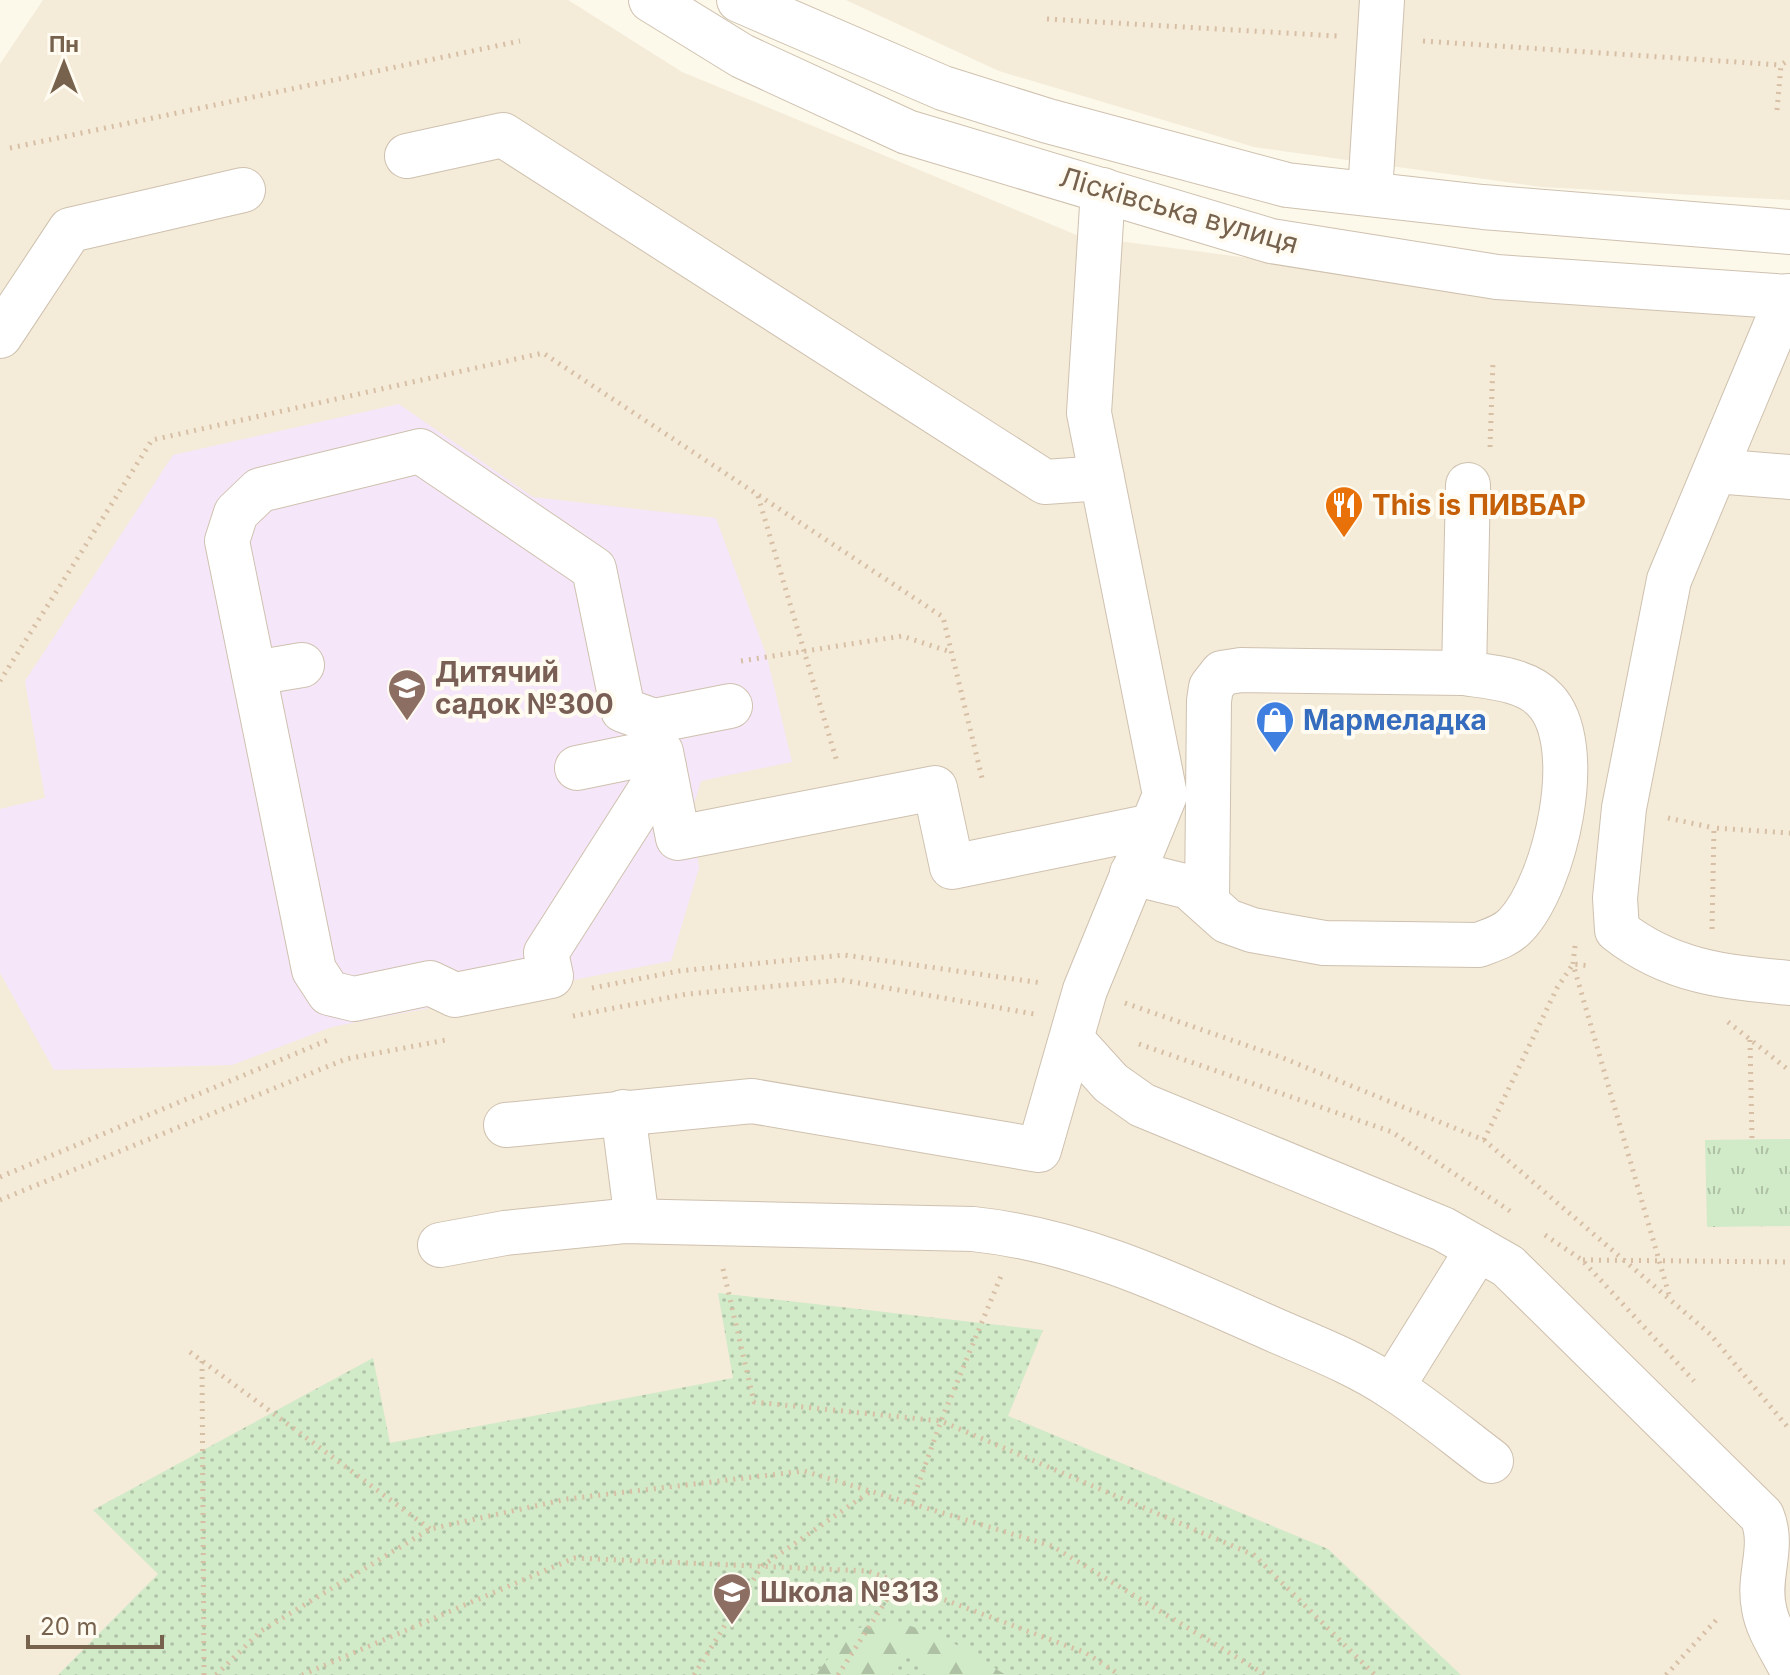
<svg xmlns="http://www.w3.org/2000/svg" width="1790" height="1675" font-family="Inter,sans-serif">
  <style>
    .residential { fill: #f4ebd9 }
    .education { fill: #f5e7f9 }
    .grass { fill: url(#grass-dots) }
    .forest { fill: url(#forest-firs) }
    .park { fill: url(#park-tufts) }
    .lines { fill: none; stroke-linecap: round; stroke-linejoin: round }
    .minor-casing { stroke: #cfc1af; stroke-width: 46 }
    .path { stroke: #d7bfa5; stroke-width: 5; stroke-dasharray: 2 6; stroke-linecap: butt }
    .minor { stroke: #fff; stroke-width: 44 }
    .labels { text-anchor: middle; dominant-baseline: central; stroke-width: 8; stroke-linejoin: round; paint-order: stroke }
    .street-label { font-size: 28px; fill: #77624d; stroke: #fffbf1 }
    .food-label { font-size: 28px; font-weight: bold; fill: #c56008; stroke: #fffbf1; text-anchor: start }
    .education-label { font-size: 28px; font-weight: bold; fill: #785e54; stroke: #fffbf1; text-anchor: start }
    .shop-label { font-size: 28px; font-weight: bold; fill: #366cbe; stroke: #fffbf1; text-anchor: start }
  </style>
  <defs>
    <pattern id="grass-dots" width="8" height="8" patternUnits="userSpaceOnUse" patternTransform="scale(2)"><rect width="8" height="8" fill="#d1eac8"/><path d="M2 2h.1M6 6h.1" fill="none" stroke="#aec1a5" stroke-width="1.8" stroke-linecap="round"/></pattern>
    <pattern id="forest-firs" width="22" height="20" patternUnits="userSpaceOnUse" patternTransform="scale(2)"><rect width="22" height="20" fill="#d1eac8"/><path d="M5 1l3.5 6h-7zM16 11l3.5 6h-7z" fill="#aec1a5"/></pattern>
    <pattern id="park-tufts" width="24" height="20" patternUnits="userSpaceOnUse" patternTransform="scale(2)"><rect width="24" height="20" fill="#d1eac8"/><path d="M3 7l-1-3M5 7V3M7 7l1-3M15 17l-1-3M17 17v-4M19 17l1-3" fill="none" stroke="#aec1a5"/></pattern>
  </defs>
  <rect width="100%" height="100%" fill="#fcf8ea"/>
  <g class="residential">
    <path d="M43,0H568L682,72L1079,236L1566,299L1790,316V1675H0V64Z"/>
    <path d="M846,0H1790V200L1542,187L1254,147L999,71Z"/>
  </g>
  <path class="education" d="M399,404L533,497L716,518L767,657L792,762L701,781L692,811L699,868L671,961L332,1027L232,1065L54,1070L0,973V809L45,798L25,681L173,455Z"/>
  <path class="grass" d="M718,1293L1043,1330L1008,1416L1328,1549L1461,1675H58L158,1574L93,1510L373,1358L390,1443L733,1378Z"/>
  <path class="forest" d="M897,1622L940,1635L1006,1675H939L906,1654L892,1675H815L852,1629Z"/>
  <path class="park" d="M1790,1139V1226L1707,1227L1705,1140Z"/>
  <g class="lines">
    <defs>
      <g id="minor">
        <path d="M651,0L742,56L907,132L1271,241L1497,277L1790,297"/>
        <path d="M739,0L943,88L1048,121L1287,185L1483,207L1790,232"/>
        <path d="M407,156L503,135L1045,482L1102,478"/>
        <path d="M1370,193L1382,0"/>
        <path d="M1788,296L1669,580L1624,808L1615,898L1617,930C1670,972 1725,977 1790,983"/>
        <path d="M0,336L70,230L243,190"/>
        <path d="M1715,471L1790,477"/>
        <path d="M254,673L302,665"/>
        <path d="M1464,673L1468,485"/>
        <path d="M661,752L678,838L935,788L952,867L1152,826"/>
        <path d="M577,768L660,751"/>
        <path d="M664,768L546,953L551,976L455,995L430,983L354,999L329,993L314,970L227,541L236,513L260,490L420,451L594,569L623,710L654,721L730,706"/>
        <path d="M1132,873L1189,887L1227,921L1252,930L1324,943L1478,945C1492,940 1506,936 1516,925C1555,884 1588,745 1545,700C1526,679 1490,677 1464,673L1241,670L1222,673L1211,687L1209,701L1207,901"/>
        <path d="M1072,1040L1111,1083L1142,1105L1443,1229L1508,1266L1762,1516C1775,1548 1757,1575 1764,1608C1767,1628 1781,1648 1790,1666"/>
        <path d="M623,1112L637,1221"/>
        <path d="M506,1125L752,1101L1039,1150L1085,990L1165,795L1089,413L1103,190"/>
        <path d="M440,1245L505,1233L624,1221L973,1229C1077,1240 1167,1282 1261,1324C1305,1344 1353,1361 1393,1388C1427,1410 1459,1437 1491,1461"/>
        <path d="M1392,1387L1478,1249"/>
      </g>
    </defs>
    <use href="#minor" class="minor-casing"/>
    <g class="path">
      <path d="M1047,19L1337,36"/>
      <path d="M1423,41L1781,65"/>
      <path d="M1777,110L1781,65L1790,59"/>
      <path d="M10,148L520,41"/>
      <path d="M1490,447L1493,362"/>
      <path d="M758,496L837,762"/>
      <path d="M741,661L902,636L951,652"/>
      <path d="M0,681L152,440L543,353L943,617L982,778"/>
      <path d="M1668,818L1714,828"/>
      <path d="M1712,929L1714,828L1790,833"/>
      <path d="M1575,946L1573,964L1670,1298"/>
      <path d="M592,988L679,971L844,955L1042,983"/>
      <path d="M1125,1003L1283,1058L1484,1140L1710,1334L1790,1430"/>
      <path d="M573,1016L687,994L842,980L1034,1014"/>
      <path d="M1728,1022L1790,1071"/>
      <path d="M1750,1040L1752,1139"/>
      <path d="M1139,1044L1392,1132L1510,1211"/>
      <path d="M1484,1140L1557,988L1573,964L1591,966"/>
      <path d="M0,1177L328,1040"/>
      <path d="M0,1200L346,1059L446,1040"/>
      <path d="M1545,1235L1582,1260L1694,1381"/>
      <path d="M1583,1260L1790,1262"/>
      <path d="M723,1269L754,1402L941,1421L1254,1555L1375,1675"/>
      <path d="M190,1352L430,1529"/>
      <path d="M202,1361L204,1675"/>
      <path d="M912,1502L941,1421L1001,1276"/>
      <path d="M216,1675L261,1631L430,1529L567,1499L804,1471L1052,1546L1266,1675"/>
      <path d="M302,1675L574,1558L868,1571L1086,1653L1120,1675"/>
      <path d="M694,1675L762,1566L871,1491"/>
      <path d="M838,1675L898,1582"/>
      <path d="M1666,1675L1719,1617"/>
    </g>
    <use href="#minor" class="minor"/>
  </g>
  <defs>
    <symbol id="restaurant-pin" viewBox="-11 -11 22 30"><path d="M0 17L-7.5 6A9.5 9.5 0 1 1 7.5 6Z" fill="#e8710a" stroke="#fffbf1"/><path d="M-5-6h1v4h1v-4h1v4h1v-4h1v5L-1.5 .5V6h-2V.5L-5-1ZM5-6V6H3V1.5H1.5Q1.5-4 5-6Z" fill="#fff"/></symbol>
    <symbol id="school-pin" viewBox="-11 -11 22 30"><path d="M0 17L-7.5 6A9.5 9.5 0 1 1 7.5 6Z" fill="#8d6e63" stroke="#fffbf1"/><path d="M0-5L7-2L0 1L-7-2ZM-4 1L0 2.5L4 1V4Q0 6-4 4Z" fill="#fff"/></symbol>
    <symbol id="shop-pin" viewBox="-11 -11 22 30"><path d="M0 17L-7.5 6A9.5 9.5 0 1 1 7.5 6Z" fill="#3f7fe0" stroke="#fffbf1"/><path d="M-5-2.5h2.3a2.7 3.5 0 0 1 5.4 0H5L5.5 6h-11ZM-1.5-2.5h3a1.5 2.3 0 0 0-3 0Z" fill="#fff"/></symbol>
  </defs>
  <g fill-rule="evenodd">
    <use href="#restaurant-pin" x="1322" y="483" width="44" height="60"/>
    <use href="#school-pin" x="385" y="666" width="44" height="60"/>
    <use href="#shop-pin" x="1253" y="698" width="44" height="60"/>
    <use href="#school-pin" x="710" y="1570" width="44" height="60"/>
  </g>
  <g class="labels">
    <g class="street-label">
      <text transform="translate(1179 210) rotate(16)">Лісківська вулиця</text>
    </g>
    <g class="food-label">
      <text x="1372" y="505">This is ПИВБАР</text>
    </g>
    <g class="education-label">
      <text x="435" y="672">Дитячий<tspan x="435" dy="32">садок №300</tspan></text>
      <text x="760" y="1592">Школа №313</text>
    </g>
    <g class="shop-label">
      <text x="1303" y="720">Мармеладка</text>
    </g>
  </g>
  <g transform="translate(64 64)" stroke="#fffbf1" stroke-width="6" paint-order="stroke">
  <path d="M0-6L14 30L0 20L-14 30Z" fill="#77624d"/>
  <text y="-12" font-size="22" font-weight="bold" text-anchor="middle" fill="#77624d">Пн</text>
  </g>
  <path d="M28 1635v12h134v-12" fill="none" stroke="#77624d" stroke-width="4"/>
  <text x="40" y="1635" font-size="24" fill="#77624d" stroke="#fffbf1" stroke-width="6" paint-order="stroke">20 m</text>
</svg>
